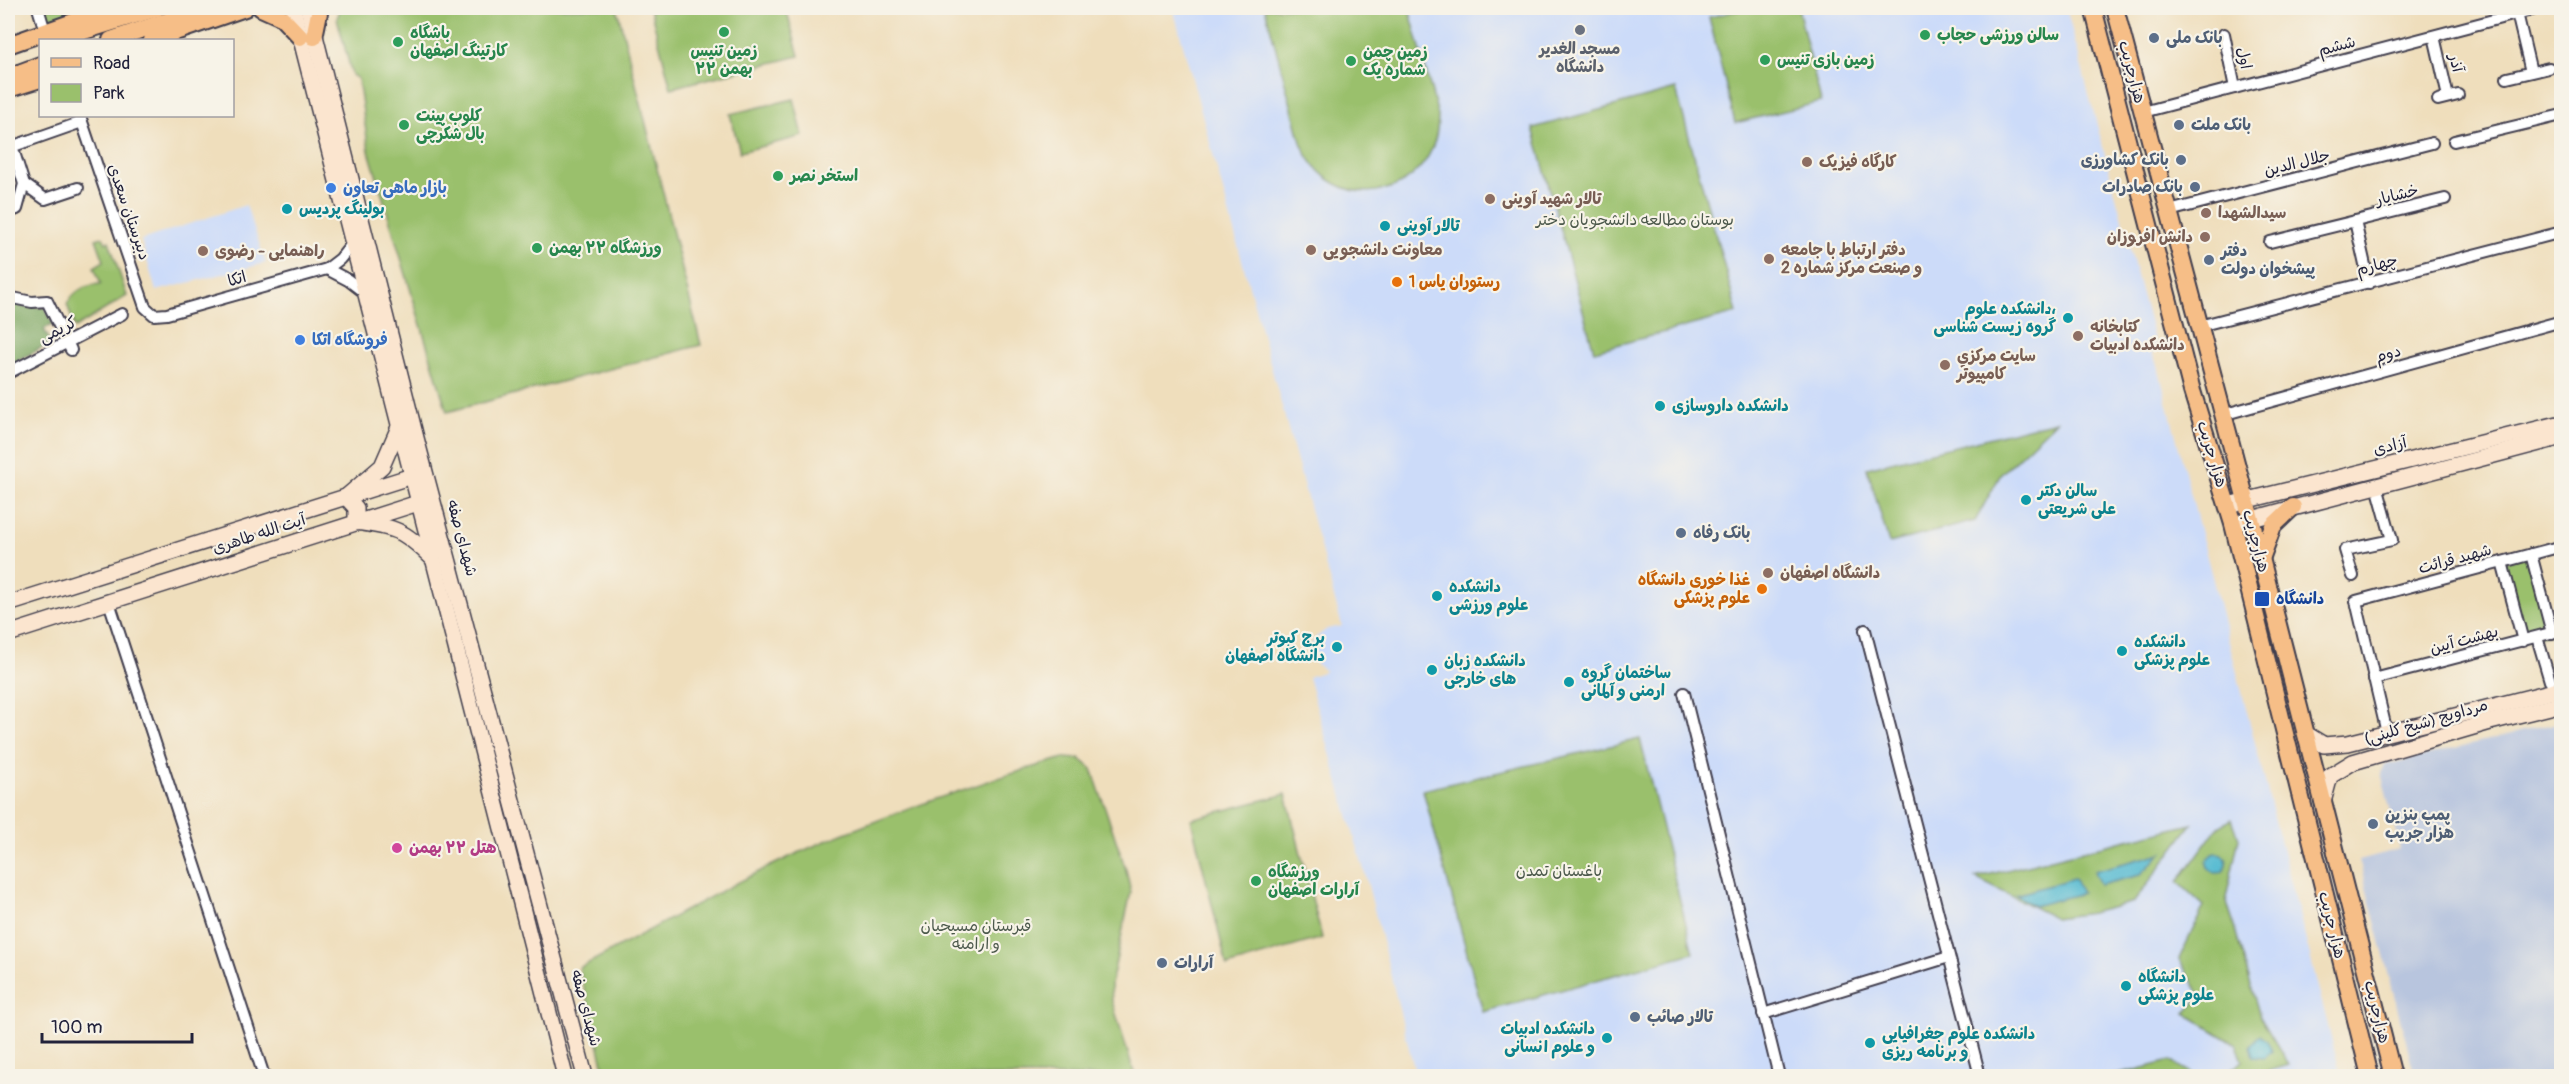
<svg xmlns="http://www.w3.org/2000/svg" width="2569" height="1084" font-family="Pangolin,'Playpen Sans Arabic',sans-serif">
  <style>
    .built { fill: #ccdbf9 }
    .industrial { fill: #b8c5de }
    .green { fill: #9ac06c; stroke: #5e7154; stroke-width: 1.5 }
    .forest { fill: #7ba660; stroke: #4e644e; stroke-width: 1.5 }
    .water { fill: #53bad1; stroke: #3a6e86; stroke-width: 1.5 }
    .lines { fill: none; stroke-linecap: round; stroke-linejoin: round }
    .street-casing { stroke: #413e4e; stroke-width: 14 }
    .secondary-casing { stroke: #413e4e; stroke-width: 18 }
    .primary-casing { stroke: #413e4e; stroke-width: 20 }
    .street { stroke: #fff; stroke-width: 10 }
    .secondary { stroke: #fbe5cf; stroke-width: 15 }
    .primary { stroke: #f6be87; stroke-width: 16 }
    .worship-dot { fill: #6b7280; stroke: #f7f3e8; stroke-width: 2 }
    .leisure-dot { fill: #2e9e5b; stroke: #f7f3e8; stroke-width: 2 }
    .service-dot { fill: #5c6f8a; stroke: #f7f3e8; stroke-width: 2 }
    .education-dot { fill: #8d6e63; stroke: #f7f3e8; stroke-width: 2 }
    .shop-dot { fill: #3f7fe0; stroke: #f7f3e8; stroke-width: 2 }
    .culture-dot { fill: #0f9aa8; stroke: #f7f3e8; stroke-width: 2 }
    .food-dot { fill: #e8710a; stroke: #f7f3e8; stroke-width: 2 }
    .transit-dot { fill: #1a4fb4; stroke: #f7f3e8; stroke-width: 2 }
    .hotel-dot { fill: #d1479c; stroke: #f7f3e8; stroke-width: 2 }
    .labels { text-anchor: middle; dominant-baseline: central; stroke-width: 4.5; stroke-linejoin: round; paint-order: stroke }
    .leisure-label { font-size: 16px; font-weight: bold; fill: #27864d; stroke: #f7f3e8; text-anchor: start }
    .service-label { font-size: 16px; font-weight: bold; fill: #4e5e75; stroke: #f7f3e8; text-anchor: start }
    .street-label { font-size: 16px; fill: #22223b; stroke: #f7f3e8 }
    .worship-label { font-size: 16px; font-weight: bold; fill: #5b616d; stroke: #f7f3e8 }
    .education-label { font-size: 16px; font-weight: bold; fill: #785e54; stroke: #f7f3e8; text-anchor: start }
    .shop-label { font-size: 16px; font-weight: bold; fill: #366cbe; stroke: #f7f3e8; text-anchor: start }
    .culture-label { font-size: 16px; font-weight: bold; fill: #0d838f; stroke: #f7f3e8; text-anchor: start }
    .park-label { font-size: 16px; fill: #4c594c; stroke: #f7f3e8 }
    .food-label { font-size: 16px; font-weight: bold; fill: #c56008; stroke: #f7f3e8; text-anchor: start }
    .transit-label { font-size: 16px; font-weight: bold; fill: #164399; stroke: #f7f3e8; text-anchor: start }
    .hotel-label { font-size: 16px; font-weight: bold; fill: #b23c85; stroke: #f7f3e8; text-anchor: start }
  </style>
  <rect width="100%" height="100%" fill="#f7f3e8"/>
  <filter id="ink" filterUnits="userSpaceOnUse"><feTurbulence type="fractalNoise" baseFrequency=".0167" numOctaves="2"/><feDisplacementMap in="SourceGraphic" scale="12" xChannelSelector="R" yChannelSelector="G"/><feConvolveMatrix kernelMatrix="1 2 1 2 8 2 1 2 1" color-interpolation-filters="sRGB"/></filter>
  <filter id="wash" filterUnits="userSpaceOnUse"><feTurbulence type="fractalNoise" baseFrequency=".008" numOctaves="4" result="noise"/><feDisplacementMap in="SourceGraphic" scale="24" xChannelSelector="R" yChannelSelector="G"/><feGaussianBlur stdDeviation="1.35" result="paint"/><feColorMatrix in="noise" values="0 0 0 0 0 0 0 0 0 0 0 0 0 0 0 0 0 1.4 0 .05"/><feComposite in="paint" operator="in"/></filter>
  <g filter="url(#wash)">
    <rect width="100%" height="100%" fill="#efdebc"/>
    <g class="built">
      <path d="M1173,8H2066L2157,351L2152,353L2158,367L2341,1076H1416L1366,877L1308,677L1326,671L1315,663L1312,656L1311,646L1314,639L1327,629L1342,626Z"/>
      <path d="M246,205L266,263L156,291L141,240Z"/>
    </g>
    <path class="industrial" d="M2561,722V1076H2415L2359,860L2400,849L2381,773L2385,765Z"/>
    <g class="green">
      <path d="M40,8H82L44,21Z"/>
      <path d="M341,8H617L701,345L447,412L369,151L358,79L352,75L337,18Z"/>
      <path d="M650,8H786L799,56L671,88Z"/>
      <path d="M1265,8H1409L1438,115C1439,200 1331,222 1301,142Z"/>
      <path d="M1749,8H1798L1821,102L1735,123L1709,17Z"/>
      <path d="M1676,89L1737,313L1594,351L1533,128Z"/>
      <path d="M794,99L803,136L740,152L730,114Z"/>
      <path d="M103,237L106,243L109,241L127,296L75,328L67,304C75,290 85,285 101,284L94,267L104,261L96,239Z"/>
      <path d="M2056,421L2001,474L1975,521L1889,543L1867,468Z"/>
      <path d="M2531,554L2552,633L2523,641L2502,562Z"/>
      <path d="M1640,739L1693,953L1483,1012L1423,790Z"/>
      <path d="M1064,758L1080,759L1092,769L1126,870L1131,892L1111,984L1112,1001L1135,1076H606L579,968C663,924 747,873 835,837C910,807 987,780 1064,758Z"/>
      <path d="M1286,794L1322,938L1227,966L1191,819Z"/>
      <path d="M2232,819L2239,838L2226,898L2260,1017L2289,1065L2251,1076H2223L2243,1061L2237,1045L2186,1014L2200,995L2179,959L2204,906L2178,882L2217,828Z"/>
      <path d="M2192,824L2134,902L2091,913L2055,918L1975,878Z"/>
      <path d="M2170,1061L2197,1076H2113Z"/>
    </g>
    <path class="forest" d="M8,303L25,307H45L53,324L44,329L51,343L8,366Z"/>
    <g class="water">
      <circle cx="2217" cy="863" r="10"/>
      <path d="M2162,853L2140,875L2100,885L2094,871Z"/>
      <path d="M2074,878L2082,893L2034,906L2016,895Z"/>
      <path d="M2259,1035L2267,1041L2272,1051L2265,1058L2253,1057L2250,1047Z"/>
    </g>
  </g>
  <g filter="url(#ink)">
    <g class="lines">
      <defs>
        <g id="street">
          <path d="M38,8L45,31"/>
          <path d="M2517,13L2531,72"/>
          <path d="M2224,34L2235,88"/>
          <path d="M2434,36L2448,97"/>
          <path d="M2507,78L2549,68"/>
          <path d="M2438,100L2458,95"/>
          <path d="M2143,112L2539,8"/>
          <path d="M80,116L145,307L154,315L167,314L327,269L340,259L352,244"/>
          <path d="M2454,141L2562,115"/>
          <path d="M12,146L24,184"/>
          <path d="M8,148L82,122"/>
          <path d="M2169,211L2432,143"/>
          <path d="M8,212L17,209L24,184L45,199L78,188"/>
          <path d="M2355,221L2369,283"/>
          <path d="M2270,242L2445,199"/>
          <path d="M327,269L348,280L365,293"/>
          <path d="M8,297L32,302L47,301L71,350"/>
          <path d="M2199,326L2562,232"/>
          <path d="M8,373L122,314"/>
          <path d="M2222,415L2562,321"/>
          <path d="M2531,554L2552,633"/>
          <path d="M2502,562L2523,641"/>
          <path d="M2353,576L2345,550L2392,540L2377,486"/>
          <path d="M109,602L264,1076"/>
          <path d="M1865,630L1980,1076"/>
          <path d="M2537,637L2550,681"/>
          <path d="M2374,679L2562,630"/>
          <path d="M1684,693L1779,1076"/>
          <path d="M2387,733L2356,601L2562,546"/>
          <path d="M1763,1014L1949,957"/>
        </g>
        <g id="secondary">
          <path d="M293,8L565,1076"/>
          <path d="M308,8L416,438L585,1076"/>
          <path d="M399,427L382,466L346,497L356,508V522C395,527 404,530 432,558"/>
          <path d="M2228,505L2562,423"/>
          <path d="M2233,524L2562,437"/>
          <path d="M8,604L412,476L418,480"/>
          <path d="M8,634L418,503L423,496"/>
          <path d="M2306,734L2324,745L2348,743L2562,689"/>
          <path d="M2323,802L2330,776L2353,762L2490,722L2562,704"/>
        </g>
        <g id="primary">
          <path d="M261,8L281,17L300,37"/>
          <path d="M2093,8L2192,391L2233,524L2370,1076"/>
          <path d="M2115,8L2251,519L2393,1076"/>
          <path d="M314,37L320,8"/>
          <path d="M55,40L157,8"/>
          <path d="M111,40L205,8"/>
          <path d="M152,40L245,8"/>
          <path d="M8,45L113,8"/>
          <path d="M8,77L40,65"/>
          <path d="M8,89L40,79"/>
          <path d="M2261,559L2273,526L2293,507"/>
        </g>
      </defs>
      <use href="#street" class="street-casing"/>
      <use href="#secondary" class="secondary-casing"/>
      <use href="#primary" class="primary-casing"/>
      <use href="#street" class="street"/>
      <use href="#secondary" class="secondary"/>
      <use href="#primary" class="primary"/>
    </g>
  </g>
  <circle class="worship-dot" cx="1580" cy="30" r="6"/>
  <g class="leisure-dot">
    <circle cx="724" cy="32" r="6"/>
    <circle cx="1925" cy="35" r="6"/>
    <circle cx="398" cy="42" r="6"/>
    <circle cx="1765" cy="60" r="6"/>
    <circle cx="1351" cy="61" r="6"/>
    <circle cx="404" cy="125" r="6"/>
    <circle cx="778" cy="176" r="6"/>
    <circle cx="537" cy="248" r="6"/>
    <circle cx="1256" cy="881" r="6"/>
  </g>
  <g class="service-dot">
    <circle cx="2154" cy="38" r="6"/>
    <circle cx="2179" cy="125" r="6"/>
    <circle cx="2181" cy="160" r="6"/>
    <circle cx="2195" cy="187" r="6"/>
    <circle cx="2209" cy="260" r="6"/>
    <circle cx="1681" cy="533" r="6"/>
    <circle cx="2373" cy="824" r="6"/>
    <circle cx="1162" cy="963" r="6"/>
    <circle cx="1635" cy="1017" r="6"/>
  </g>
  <g class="education-dot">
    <circle cx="1807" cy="162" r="6"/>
    <circle cx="1490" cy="199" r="6"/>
    <circle cx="2206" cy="213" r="6"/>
    <circle cx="2205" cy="237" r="6"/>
    <circle cx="1311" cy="250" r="6"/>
    <circle cx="203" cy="251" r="6"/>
    <circle cx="1769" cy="259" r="6"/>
    <circle cx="2078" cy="336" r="6"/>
    <circle cx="1945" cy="365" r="6"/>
    <circle cx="1768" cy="573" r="6"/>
  </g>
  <g class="shop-dot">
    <circle cx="331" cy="188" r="6"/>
    <circle cx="300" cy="340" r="6"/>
  </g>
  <g class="culture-dot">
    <circle cx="287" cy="209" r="6"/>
    <circle cx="1385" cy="226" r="6"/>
    <circle cx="2068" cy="318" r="6"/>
    <circle cx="1660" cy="406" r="6"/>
    <circle cx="2026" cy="500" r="6"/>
    <circle cx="1437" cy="596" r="6"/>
    <circle cx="1337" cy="647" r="6"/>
    <circle cx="2122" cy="651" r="6"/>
    <circle cx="1432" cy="670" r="6"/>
    <circle cx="1569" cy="682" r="6"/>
    <circle cx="2126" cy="986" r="6"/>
    <circle cx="1607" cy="1038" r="6"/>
    <circle cx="1870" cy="1043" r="6"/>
  </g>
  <g class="food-dot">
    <circle cx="1397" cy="282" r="6"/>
    <circle cx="1762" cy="589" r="6"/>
  </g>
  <rect class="transit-dot" x="2254" y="591" width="16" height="16" rx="3"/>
  <circle class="hotel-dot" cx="397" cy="848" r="6"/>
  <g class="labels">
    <g class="leisure-label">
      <text x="410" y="33">باشگاه<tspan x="410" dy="18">کارتینگ اصفهان</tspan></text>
      <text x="1937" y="35">سالن ورزشی حجاب</text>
      <text x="724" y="51" text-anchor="middle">زمین تنیس<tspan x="724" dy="18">۲۲ بهمن</tspan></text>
      <text x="1363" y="52">زمین چمن<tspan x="1363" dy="18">شماره یک</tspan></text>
      <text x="1777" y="60">زمین بازی تنیس</text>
      <text x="416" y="116">کلوب پینت<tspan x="416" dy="18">بال شکرچی</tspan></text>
      <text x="790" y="176">استخر نصر</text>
      <text x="549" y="248">ورزشگاه ۲۲ بهمن</text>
      <text x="1268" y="872">ورزشگاه<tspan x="1268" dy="18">آرارات اصفهان</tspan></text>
    </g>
    <g class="service-label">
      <text x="2166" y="38">بانک ملی</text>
      <text x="2191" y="125">بانک ملت</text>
      <text x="2169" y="160" text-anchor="end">بانک کشاورزی</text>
      <text x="2183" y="187" text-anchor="end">بانک صادرات</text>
      <text x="2221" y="251">دفتر<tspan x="2221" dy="18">پیشخوان دولت</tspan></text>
      <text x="1693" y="533">بانک رفاه</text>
      <text x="2385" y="815">پمپ بنزین<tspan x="2385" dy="18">هزار جریب</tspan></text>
      <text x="1174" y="963">آرارات</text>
      <text x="1647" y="1017">تالار صائب</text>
    </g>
    <g class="street-label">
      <text transform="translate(2337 46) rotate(-15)">ششم</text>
      <text transform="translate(2244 58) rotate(79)">اول</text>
      <text transform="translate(2456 63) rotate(77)">آذر</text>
      <text transform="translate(2132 72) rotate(75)">هزارجریب</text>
      <text transform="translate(2297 163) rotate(-14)">جلال الدین</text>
      <text transform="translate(2397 195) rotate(-14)">خشایار</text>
      <text transform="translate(129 212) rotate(71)">دبیرستان سعدی</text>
      <text transform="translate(2377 265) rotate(-15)">چهارم</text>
      <text transform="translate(237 279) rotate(-16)">اتکا</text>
      <text transform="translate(58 330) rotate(-27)">کریمی</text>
      <text transform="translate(2388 354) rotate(-16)">دوم</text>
      <text transform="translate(2390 446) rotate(-14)">آزادی</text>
      <text transform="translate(2212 454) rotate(73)">هزار جریب</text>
      <text transform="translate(259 534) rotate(-18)">آیت الله طاهری</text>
      <text transform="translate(462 538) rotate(75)">شهدای صفه</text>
      <text transform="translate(2256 541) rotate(75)">هزارجریب</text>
      <text transform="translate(2455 559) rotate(-15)">شهید قرائت</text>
      <text transform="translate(2464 640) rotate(-15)">بهشت آیین</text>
      <text transform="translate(2426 722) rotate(-16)">مرداویج (شیخ کلینی)</text>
      <text transform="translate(2332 925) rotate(76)">هزار جریب</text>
      <text transform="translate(586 1008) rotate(75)">شهدای صفه</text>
      <text transform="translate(2377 1012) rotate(76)">هزارجریب</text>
    </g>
    <g class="worship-label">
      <text x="1580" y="49">مسجد الغدیر<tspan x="1580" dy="18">دانشگاه</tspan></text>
    </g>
    <g class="education-label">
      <text x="1819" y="162">کارگاه فیزیک</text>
      <text x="1502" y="199">تالار شهید آوینی</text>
      <text x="2218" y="213">سیدالشهدا</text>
      <text x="2193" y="237" text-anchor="end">دانش افروزان</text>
      <text x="1323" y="250">معاونت دانشجویی</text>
      <text x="1781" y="250">دفتر ارتباط با جامعه<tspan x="1781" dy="18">و صنعت مرکز شماره 2</tspan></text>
      <text x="215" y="251">راهنمایی - رضوی</text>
      <text x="2090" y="327">کتابخانه<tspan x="2090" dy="18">دانشکده ادبيات</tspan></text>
      <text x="1957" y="356">سايت مرکزي<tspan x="1957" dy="18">کامپيوتر</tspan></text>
      <text x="1780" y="573">دانشگاه اصفهان</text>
    </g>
    <g class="shop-label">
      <text x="343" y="188">بازار ماهی تعاون</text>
      <text x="312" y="340">فروشگاه اتکا</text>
    </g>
    <g class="culture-label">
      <text x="299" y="209">بولینگ پردیس</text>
      <text x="1397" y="226">تالار آوینی</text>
      <text x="2056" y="309" text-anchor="end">دانشکده علوم،<tspan x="2056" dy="18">گروه زیست شناسی</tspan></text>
      <text x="1672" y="406">دانشکده داروسازی</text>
      <text x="2038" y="491">سالن دکتر<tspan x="2038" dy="18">علی شریعتی</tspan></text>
      <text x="1449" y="587">دانشکده<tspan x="1449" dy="18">علوم ورزشی</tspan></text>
      <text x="1325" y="638" text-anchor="end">برج کبوتر<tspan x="1325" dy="18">دانشگاه اصفهان</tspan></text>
      <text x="2134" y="642">دانشکده<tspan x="2134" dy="18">علوم پزشکی</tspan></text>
      <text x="1444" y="661">دانشکده زبان<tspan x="1444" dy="18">های خارجی</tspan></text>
      <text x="1581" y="673">ساختمان گروه<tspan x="1581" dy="18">ارمنی و آلمانی</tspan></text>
      <text x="2138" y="977">دانشگاه<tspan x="2138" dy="18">علوم پزشکی</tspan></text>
      <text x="1595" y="1029" text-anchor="end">دانشکده ادبیات<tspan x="1595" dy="18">و علوم انسانی</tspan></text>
      <text x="1882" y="1034">دانشکده علوم جغرافیایی<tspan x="1882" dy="18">و برنامه ریزی</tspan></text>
    </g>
    <g class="park-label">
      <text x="1635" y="220">بوستان مطالعه دانشجویان دختر</text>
      <text x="1559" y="871">باغستان تمدن</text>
      <text x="976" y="926">قبرستان مسیحیان<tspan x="976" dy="18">و ارامنه</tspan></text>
    </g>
    <g class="food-label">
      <text x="1409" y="282">رستوران یاس 1</text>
      <text x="1750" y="580" text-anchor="end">غذا خوری دانشگاه<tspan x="1750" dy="18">علوم پزشکی</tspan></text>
    </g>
    <g class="transit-label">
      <text x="2276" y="599">دانشگاه</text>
    </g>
    <g class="hotel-label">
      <text x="409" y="848">هتل ۲۲ بهمن</text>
    </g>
  </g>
  <rect width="2569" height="1084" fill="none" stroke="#f7f3e8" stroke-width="30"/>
  <rect x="39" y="39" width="195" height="78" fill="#f7f3e8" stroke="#a29fa3" stroke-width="1.5"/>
  <rect x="51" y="58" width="30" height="9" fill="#f6be87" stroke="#a29fa3" stroke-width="1.5"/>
  <text x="93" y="69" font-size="18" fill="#22223b">Road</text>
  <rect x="51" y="84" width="30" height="18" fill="#9ac06c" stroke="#a29fa3" stroke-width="1.5"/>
  <text x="93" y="99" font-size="18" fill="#22223b">Park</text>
  <path d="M42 1033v9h150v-9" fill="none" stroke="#22223b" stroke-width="3"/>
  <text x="51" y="1033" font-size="18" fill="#22223b" stroke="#f7f3e8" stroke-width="4.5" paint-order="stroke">100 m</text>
</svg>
